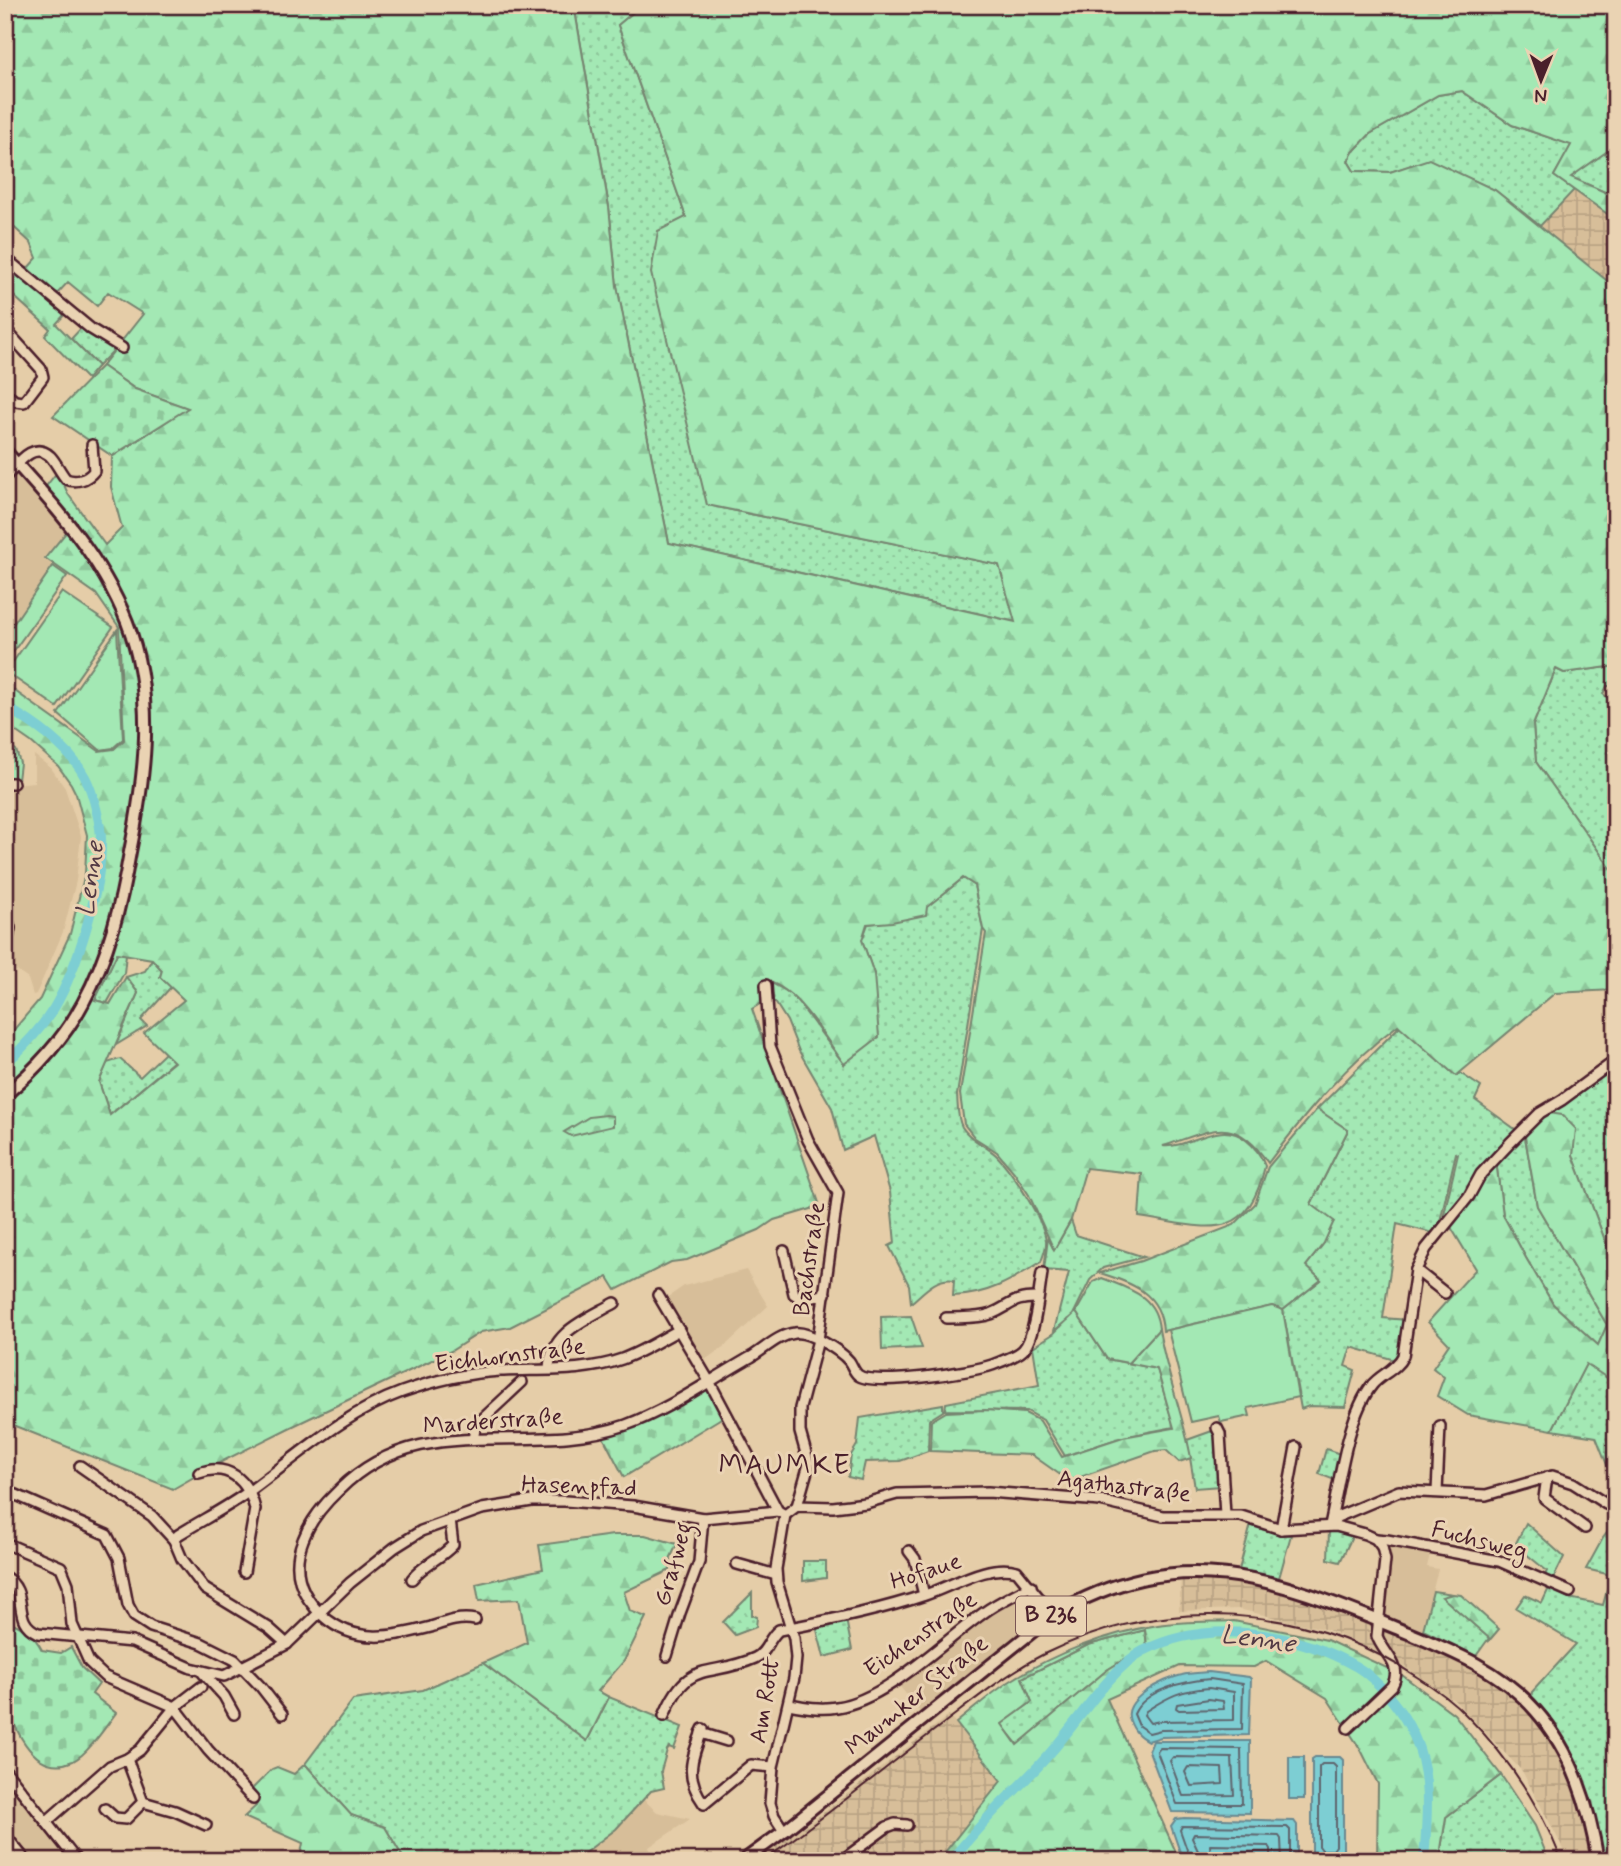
<svg xmlns="http://www.w3.org/2000/svg" width="1621" height="1866" font-family="Mynerve,sans-serif">
  <style>
    .built { fill: #d7be99 }
    .industrial { fill: url(#industrial-grid) }
    .grass { fill: url(#grass-dots); stroke: #768470; stroke-width: 2 }
    .forest { fill: url(#forest-firs); stroke: #768470; stroke-width: 2; fill-rule: evenodd }
    .cemetery { fill: url(#cemetery-stones); stroke: #768470; stroke-width: 2 }
    .pitch { fill: #a3e8b4; stroke: #768470; stroke-width: 2 }
    .water { fill: #7dced3; stroke: #698890; stroke-width: 2 }
    .lines { fill: none; stroke-linecap: round; stroke-linejoin: round }
    .shore { stroke: #5e656e; stroke-width: 2 }
    .river { stroke: #7dced3; stroke-width: 10 }
    .minor-casing { stroke: #4a1f2b; stroke-width: 14 }
    .major-casing { stroke: #4a1f2b; stroke-width: 16 }
    .minor { stroke: #ead3b3; stroke-width: 9 }
    .major { stroke: #ead3b3; stroke-width: 10 }
    .rail { stroke: #4a1f2b; stroke-width: 2 }
    .labels { text-anchor: middle; dominant-baseline: central; stroke-width: 6; stroke-linejoin: round; paint-order: stroke }
    .shield { fill: #ead3b3; stroke: #7a5554; stroke-width: 2 }
    .shield-label { font-size: 23px; font-weight: bold; fill: #4a1f2b }
    .street-label { font-size: 24px; fill: #4a1f2b; stroke: #ead3b3 }
    .water-label { font-size: 26px; font-style: italic; fill: #523944; stroke: #ead3b3 }
    .quarter-label { font-size: 28px; letter-spacing: 2px; fill: #4a1f2b; stroke: #ead3b3 }
  </style>
  <defs>
    <pattern id="industrial-grid" width="8" height="8" patternUnits="userSpaceOnUse" patternTransform="scale(1.75)"><rect width="8" height="8" fill="#d7be99"/><path d="M0 4h8M4 0v8" fill="none" stroke="#baa384"/></pattern>
    <pattern id="grass-dots" width="8" height="8" patternUnits="userSpaceOnUse" patternTransform="scale(1.75)"><rect width="8" height="8" fill="#a3e8b4"/><path d="M2 2h.1M6 6h.1" fill="none" stroke="#8ec79b" stroke-width="1.8" stroke-linecap="round"/></pattern>
    <pattern id="forest-firs" width="22" height="20" patternUnits="userSpaceOnUse" patternTransform="scale(1.75)"><rect width="22" height="20" fill="#a3e8b4"/><path d="M5 1l3.5 6h-7zM16 11l3.5 6h-7z" fill="#8ec79b"/></pattern>
    <pattern id="cemetery-stones" width="16" height="16" patternUnits="userSpaceOnUse" patternTransform="scale(1.75)"><rect width="16" height="16" fill="#a3e8b4"/><path d="M2 7V4a2 2 0 0 1 4 0v3zM10 15v-3a2 2 0 0 1 4 0v3z" fill="#8ec79b"/></pattern>
  </defs>
  <rect width="100%" height="100%" fill="#e5cda8"/>
  <filter id="ink" filterUnits="userSpaceOnUse"><feTurbulence type="fractalNoise" baseFrequency=".0143" numOctaves="2"/><feDisplacementMap in="SourceGraphic" scale="14" xChannelSelector="R" yChannelSelector="G"/><feConvolveMatrix kernelMatrix="1 2 1 2 8 2 1 2 1" color-interpolation-filters="sRGB"/></filter>
  <g filter="url(#ink)">
    <g class="built">
      <path d="M5,459L66,532L43,558L53,566L5,636Z"/>
      <path d="M34,755L51,768L65,788L81,836L76,881L63,932L41,983L36,994L33,995L28,979L6,963L16,928L12,905L5,899V785L34,782Z"/>
      <path d="M746,1270L768,1306L726,1345L702,1362L665,1299L684,1286Z"/>
      <path d="M1387,1544L1431,1550L1427,1567L1438,1569L1423,1630L1385,1616V1594L1391,1558Z"/>
      <path d="M1031,1593L1038,1600L1044,1614L920,1712L898,1684L910,1677L992,1613Z"/>
      <path d="M5,1770L75,1861H32L30,1858L31,1856L5,1822Z"/>
      <path d="M643,1799L657,1812L690,1819L649,1847L654,1861H574L616,1829Z"/>
    </g>
    <g class="industrial">
      <path d="M1574,190L1616,220V288L1540,226Z"/>
      <path d="M1203,1575L1284,1588L1455,1656L1516,1694L1553,1738L1577,1785L1595,1861H1570L1522,1771L1455,1701L1395,1660L1328,1630L1238,1609L1179,1611L1181,1576Z"/>
      <path d="M949,1715L1001,1781L938,1861H756L820,1815Z"/>
    </g>
    <g class="grass">
      <path d="M574,5H642L618,25L686,217L707,505L999,565L1016,622L669,543L617,286L609,207Z"/>
      <path d="M1462,91L1512,125L1572,145L1554,176L1574,190L1540,226L1495,190L1429,160L1390,172L1354,171L1348,161L1353,152L1370,134L1438,95Z"/>
      <path d="M1616,145V197L1570,177Z"/>
      <path d="M83,326L116,348L98,366L71,339Z"/>
      <path d="M1616,666V686H1607L1603,694L1616,704V876L1536,762L1533,725L1556,669L1564,673Z"/>
      <path d="M963,878L974,885L983,929L957,1095C958,1105 957,1118 962,1127C970,1140 985,1145 996,1155C1012,1171 1043,1219 1046,1240C1047,1248 1043,1255 1041,1262C1012,1280 988,1295 953,1296L954,1280C936,1277 924,1292 911,1303L909,1285L889,1246L895,1243L890,1192L874,1136L843,1150L832,1108L799,1051L787,1021L775,1002H769L768,981L792,994L844,1064L874,974L862,940L868,924C912,920 930,905 963,878Z"/>
      <path d="M117,953L126,954L124,973L107,1003L95,1000Z"/>
      <path d="M152,959L162,970L160,977L171,987L141,1020L147,1026L116,1045L138,993L126,977L145,971Z"/>
      <path d="M1400,1026L1456,1076L1460,1073L1481,1087L1475,1100L1519,1132L1441,1227L1458,1154L1456,1153L1437,1234L1397,1224L1383,1318L1408,1320L1398,1361L1351,1347L1345,1366L1355,1370L1345,1407L1309,1406L1301,1409L1283,1310L1321,1280L1306,1266L1324,1243L1311,1204L1348,1130L1317,1109Z"/>
      <path d="M165,1053L174,1061L110,1115L99,1082L107,1063L120,1059L140,1077Z"/>
      <path d="M1616,1061V1262L1609,1251L1573,1155L1575,1129L1543,1112Z"/>
      <path d="M1524,1131L1537,1206L1607,1325L1598,1346L1553,1304L1526,1258L1503,1215L1496,1161Z"/>
      <path d="M1071,1220L1076,1235L1144,1257L1103,1268L1090,1280L1073,1315L1054,1331L1069,1272L1044,1270L1048,1238L1054,1250Z"/>
      <path d="M1076,1312L1107,1359L1157,1369L1174,1427L1123,1437L1065,1456L1043,1420L1027,1411L945,1410L946,1403L1039,1385L1033,1347L1053,1334Z"/>
      <path d="M911,1316L922,1348L882,1350L881,1317Z"/>
      <path d="M1586,1363L1616,1384V1488L1596,1437L1552,1430Z"/>
      <path d="M943,1404V1411L929,1420L928,1451L900,1461L865,1462L861,1480L848,1477L851,1455L857,1445L860,1418Z"/>
      <path d="M1215,1430L1220,1486L1195,1488L1187,1440Z"/>
      <path d="M1326,1449L1343,1455L1337,1481L1319,1474Z"/>
      <path d="M1616,1521V1861H1601L1585,1785L1554,1726L1531,1700L1532,1692L1576,1644L1516,1608L1525,1595L1542,1603L1549,1588L1569,1598L1603,1605L1611,1575L1586,1569L1603,1538Z"/>
      <path d="M1526,1523L1564,1557L1552,1581L1544,1577L1547,1571L1515,1545Z"/>
      <path d="M1251,1524L1279,1534L1291,1535L1279,1578L1239,1570Z"/>
      <path d="M1329,1530L1350,1533L1351,1539L1340,1562L1328,1559Z"/>
      <path d="M803,1561H826V1578L803,1581Z"/>
      <path d="M1433,1591L1453,1594L1443,1597L1489,1638L1476,1656L1423,1630Z"/>
      <path d="M752,1593V1615L757,1617L756,1627L735,1635L723,1622Z"/>
      <path d="M846,1619L852,1650L824,1657L816,1626Z"/>
      <path d="M1145,1630L1147,1645L1107,1670L1018,1745L1001,1724L1032,1702L1022,1678L1088,1645Z"/>
      <path d="M483,1663L587,1741L609,1697L682,1727L674,1749L669,1747L667,1750L661,1771L664,1788L651,1791L616,1829L574,1861H405L385,1827L351,1815L305,1764L353,1700L423,1690Z"/>
      <path d="M1501,1775L1535,1826L1549,1861H1445L1441,1849L1446,1817Z"/>
    </g>
    <g class="forest">
      <path d="M5,5H574L609,207L617,286L669,543L1015,622L999,565L707,505L651,273L658,231L686,217L618,25L642,5H1616V145L1571,177L1616,197V220L1554,176L1571,145L1512,125L1462,91L1438,95L1370,134L1353,152L1348,161L1354,171L1390,172L1429,159L1495,190L1616,288V666L1564,673L1556,669L1533,725L1536,762L1616,876V993L1614,990L1555,993L1456,1076L1398,1025C1347,1063 1306,1113 1268,1163C1234,1112 1211,1131 1163,1146C1189,1149 1220,1118 1246,1140C1255,1147 1261,1155 1265,1166C1246,1248 1204,1226 1139,1217L1142,1174L1086,1168L1071,1220L1054,1250L1029,1195L1014,1172L997,1152L975,1138L964,1124L960,1094L986,933L983,929L974,885L963,878L927,907L926,915L892,922L867,924L862,940L874,974L879,1037L844,1064C827,1041 794,982 763,981V1002L752,1009L819,1203L811,1209L774,1220L759,1230L687,1260L671,1262L616,1290L608,1277L510,1327L481,1332L451,1351L289,1428L215,1465L173,1489L5,1422V1040L40,999L70,934L85,873L87,835L76,794L71,784L58,766L31,742L5,724V684L99,751L114,749L124,740L119,627L96,594L45,558L73,524L44,489L58,471L68,494L105,545L122,528L111,487L112,457L187,408L135,389L102,366L143,314L108,292L97,306L68,282L56,295L27,269L37,258L31,243L5,219ZM117,953L152,959L162,970L160,977L184,1000L144,1033L174,1062L110,1115L99,1082L138,993L126,977L110,1004L95,1000Z"/>
      <path d="M5,260L66,313L56,324L98,366L87,379L45,336L50,329L5,288Z"/>
      <path d="M1317,1109L1348,1130L1311,1204L1334,1221L1324,1243L1306,1266L1321,1280L1283,1310L1272,1306L1163,1331C1161,1293 1132,1283 1100,1273L1141,1261L1234,1225L1255,1204L1268,1167Z"/>
      <path d="M1543,1112L1562,1115L1576,1129L1573,1155L1609,1251L1616,1262V1384L1586,1364L1552,1430L1468,1415L1437,1396L1444,1377L1433,1368L1449,1344L1428,1322L1476,1269L1449,1224L1496,1161L1503,1215L1526,1258L1553,1304L1598,1345L1607,1325L1537,1206L1524,1131Z"/>
      <path d="M1159,1329C1166,1373 1183,1414 1191,1458L1179,1462L1166,1450L1155,1451L1069,1481L1032,1455L930,1451L931,1421L946,1412L985,1410L1025,1413L1040,1421L1062,1457L1123,1437L1174,1428L1157,1369L1128,1363Z"/>
      <path d="M613,1535H645L677,1544L671,1557L670,1570L624,1592L630,1611L646,1617L624,1661L598,1691L609,1697L587,1741L483,1663L527,1643L519,1599L479,1601L476,1584L543,1569L539,1545Z"/>
      <path d="M1453,1594L1461,1595L1499,1629L1488,1642L1489,1638L1442,1597Z"/>
      <path d="M1234,1621L1327,1640L1402,1675L1454,1714L1501,1775L1446,1817L1441,1849L1445,1861H1377L1378,1784L1361,1750L1327,1698L1266,1661L1254,1667L1180,1666L1107,1699L1180,1861H938L1001,1781L956,1723C974,1709 992,1692 1012,1680C1055,1653 1107,1633 1158,1625C1183,1621 1209,1622 1234,1621ZM1145,1630L1147,1645L1107,1670L1017,1745L1002,1724L1032,1702L1022,1678L1088,1645Z"/>
      <path d="M305,1764L351,1815L385,1827L405,1861H305L300,1858L303,1843L244,1817L256,1806L258,1800L250,1791L272,1769L277,1767L294,1774Z"/>
    </g>
    <g class="cemetery">
      <path d="M102,366L135,389L188,408L112,456L53,416Z"/>
      <path d="M606,1115L613,1116V1126L571,1136L564,1132L589,1117Z"/>
      <path d="M706,1387L723,1417L624,1477L602,1435Z"/>
      <path d="M5,1620C22,1626 34,1634 42,1650L61,1653L71,1647L82,1668L99,1684L92,1694L116,1713C106,1726 88,1754 73,1761C32,1779 10,1722 5,1691C2,1669 5,1643 5,1620Z"/>
    </g>
    <g class="pitch">
      <path d="M53,566L67,576L5,663V636Z"/>
      <path d="M62,592L113,627L57,707L6,672Z"/>
      <path d="M117,630L123,739L113,748L100,750L58,714Z"/>
      <path d="M5,743L16,750L20,763L18,780H5Z"/>
      <path d="M1102,1278C1129,1289 1156,1295 1159,1329L1128,1363L1107,1359L1076,1312L1093,1282Z"/>
      <path d="M1272,1306L1283,1310L1298,1397L1248,1408L1250,1416L1221,1422L1219,1416L1191,1422L1168,1330Z"/>
    </g>
    <g class="water">
      <path d="M1209,1672L1249,1677L1251,1679L1249,1735L1161,1737L1148,1741C1138,1736 1134,1731 1130,1721C1121,1699 1164,1679 1182,1675C1190,1673 1200,1673 1209,1672Z"/>
      <path d="M1153,1741H1250V1813L1172,1812L1149,1751Z"/>
      <rect x="1289" y="1757" width="15" height="42"/>
      <path d="M1315,1757H1340L1343,1760V1854L1341,1857L1312,1855V1759Z"/>
      <path d="M1184,1818L1294,1821L1297,1825V1861L1186,1859L1181,1855L1171,1826L1176,1819Z"/>
    </g>
    <g class="lines">
      <g class="shore">
        <path d="M1210,1679L1243,1684L1242,1729L1161,1730L1149,1733L1139,1726L1134,1714C1145,1689 1186,1681 1210,1679Z"/>
        <path d="M1209,1688L1234,1692V1720L1160,1721L1150,1723L1144,1715L1146,1711C1169,1696 1181,1690 1209,1688Z"/>
        <path d="M1209,1699L1223,1701L1224,1709L1179,1710L1176,1708L1177,1704Z"/>
        <path d="M1160,1748L1241,1749L1242,1804H1177L1157,1752Z"/>
        <path d="M1173,1757L1232,1758L1234,1795L1183,1796L1170,1761Z"/>
        <path d="M1322,1764H1333L1336,1767V1846L1333,1850H1322L1319,1846V1767Z"/>
        <path d="M1188,1767L1222,1768L1223,1784L1191,1786L1185,1772Z"/>
        <path d="M1191,1861L1180,1830L1182,1826L1287,1827L1290,1830V1861"/>
        <path d="M1200,1861L1199,1853L1192,1838L1194,1834L1279,1836L1281,1839L1282,1861"/>
        <path d="M1211,1861L1210,1845L1269,1846L1271,1849V1861"/>
      </g>
      <g class="river">
        <path d="M5,707C33,722 70,748 85,777C93,792 102,827 101,844C101,890 77,969 54,1008C41,1029 23,1048 5,1064"/>
        <path d="M950,1861C967,1842 982,1823 1000,1805C1017,1788 1035,1771 1051,1752C1076,1724 1111,1668 1143,1651C1208,1618 1296,1632 1357,1667C1378,1679 1404,1713 1414,1736C1432,1775 1427,1819 1424,1861"/>
      </g>
      <defs>
        <g id="minor">
          <path d="M5,258L91,329L122,348"/>
          <path d="M5,329L41,369L43,377L24,402L15,401L5,393"/>
          <path d="M5,477C17,466 32,440 50,456C56,462 60,472 66,479C76,483 87,480 94,471L92,445"/>
          <path d="M5,783H13"/>
          <path d="M5,912L10,928L5,952"/>
          <path d="M766,985L770,1046L808,1140L838,1193L818,1340L800,1408V1432L809,1464L797,1506"/>
          <path d="M784,1251L794,1294C803,1301 815,1297 825,1294"/>
          <path d="M1416,1270L1445,1293"/>
          <path d="M658,1295L709,1381L778,1511"/>
          <path d="M946,1318C961,1317 977,1319 991,1314C1011,1306 1013,1297 1038,1298"/>
          <path d="M549,1369C550,1332 587,1319 615,1303"/>
          <path d="M1217,1428L1220,1434L1225,1515"/>
          <path d="M473,1439L476,1425L522,1382"/>
          <path d="M80,1466L152,1516L174,1540L182,1559L205,1589L269,1628L287,1644"/>
          <path d="M199,1473C228,1462 248,1480 255,1509L244,1572"/>
          <path d="M1547,1477L1544,1498L1585,1528"/>
          <path d="M5,1490L107,1535L119,1558L128,1605L134,1616L151,1627L201,1643L235,1660L261,1687L282,1714"/>
          <path d="M1437,1492L1440,1426"/>
          <path d="M785,1515L797,1506L833,1507L866,1503L897,1494L988,1492L1100,1501L1163,1516H1241L1281,1529L1336,1526L1365,1534L1376,1539L1382,1547L1385,1560L1377,1636C1383,1654 1404,1665 1392,1686L1348,1728"/>
          <path d="M1331,1524L1337,1517L1399,1491L1486,1495L1552,1476L1573,1483L1606,1504L1616,1508"/>
          <path d="M1330,1525C1339,1486 1347,1416 1372,1385C1381,1374 1396,1370 1403,1356L1416,1270L1426,1249L1469,1196L1481,1174L1510,1143L1540,1113L1562,1100L1616,1060"/>
          <path d="M1281,1529L1296,1447"/>
          <path d="M1376,1539L1387,1540L1499,1561L1570,1592"/>
          <path d="M174,1540L178,1535C202,1520 228,1507 251,1490C299,1455 344,1413 402,1392C433,1381 467,1373 500,1371C541,1369 583,1373 622,1359C642,1352 660,1340 679,1330"/>
          <path d="M5,1543L61,1567L68,1584L72,1624L89,1662L105,1677L175,1707L208,1750L253,1799"/>
          <path d="M909,1551L915,1559L924,1595"/>
          <path d="M737,1564L776,1575"/>
          <path d="M5,1577C31,1593 10,1621 38,1633L132,1642L191,1668L224,1676L287,1644L350,1583L394,1548L421,1531L482,1509L532,1501H565L633,1506L703,1518L778,1511L785,1515"/>
          <path d="M412,1579C424,1564 440,1559 453,1545L450,1520"/>
          <path d="M475,1620C459,1617 446,1622 431,1627C393,1637 355,1645 323,1616C301,1596 291,1570 303,1540C310,1521 324,1504 339,1490C422,1407 528,1459 626,1425C670,1409 710,1380 751,1357C766,1348 778,1335 795,1333C808,1331 840,1350 849,1361C852,1365 854,1372 858,1375C872,1387 973,1372 992,1365C1000,1362 1017,1356 1023,1350C1035,1338 1039,1291 1042,1273"/>
          <path d="M667,1656L680,1613L699,1562L703,1518"/>
          <path d="M203,1673L224,1696L234,1714"/>
          <path d="M789,1704C805,1707 821,1710 837,1707C889,1699 946,1638 989,1609C1003,1600 1017,1593 1031,1586"/>
          <path d="M664,1716C688,1657 708,1679 755,1658C768,1652 768,1638 779,1630C828,1621 878,1611 925,1595C953,1586 987,1563 1017,1571L1053,1615"/>
          <path d="M703,1729C691,1760 684,1776 704,1804L751,1765L773,1767"/>
          <path d="M701,1733L727,1741"/>
          <path d="M5,1770L77,1861"/>
          <path d="M143,1802L175,1811L206,1825"/>
          <path d="M105,1809L115,1818L126,1819L143,1802L127,1759"/>
          <path d="M46,1822L110,1766L127,1759L140,1750L175,1707L201,1687"/>
          <path d="M784,1831L774,1816L770,1803L773,1767L794,1678L796,1658L794,1638L777,1582L776,1569L785,1515"/>
          <path d="M5,1835L26,1861"/>
          <path d="M841,1861L887,1827L895,1824L907,1825"/>
        </g>
        <g id="major">
          <path d="M5,451C53,503 101,556 127,622C156,697 145,776 130,852C121,905 109,955 83,1003C64,1039 36,1069 5,1095"/>
          <path d="M743,1861L784,1831L1053,1615C1179,1541 1272,1577 1396,1628C1447,1649 1499,1668 1536,1711C1573,1753 1589,1806 1598,1861"/>
        </g>
      </defs>
      <use href="#minor" class="minor-casing"/>
      <use href="#major" class="major-casing"/>
      <use href="#minor" class="minor"/>
      <use href="#major" class="major"/>
      <g class="rail">
        <path d="M5,1779L70,1861"/>
        <path d="M763,1861C824,1818 881,1771 940,1726C973,1701 1007,1673 1044,1654C1163,1595 1306,1603 1417,1677C1435,1688 1453,1701 1467,1716C1509,1758 1540,1805 1562,1861"/>
      </g>
    </g>
  </g>
  <g class="labels">
    <rect class="shield" x="1016" y="1596.5" width="70" height="39" rx="5"/>
    <g class="shield-label">
      <text x="1051" y="1616">B 236</text>
    </g>
    <g class="street-label">
      <text transform="translate(810 1259) rotate(-82)">Bachstraße</text>
      <text transform="translate(510 1356) rotate(-7)">Eichhornstraße</text>
      <text transform="translate(493 1422) rotate(-4)">Marderstraße</text>
      <text transform="translate(579 1487) rotate(2)">Hasenpfad</text>
      <text transform="translate(1124 1487) rotate(7)">Agathastraße</text>
      <text transform="translate(1479 1541) rotate(14)">Fuchsweg</text>
      <text transform="translate(674 1564) rotate(-74)">Grafweg</text>
      <text transform="translate(926 1572) rotate(-18)">Hofaue</text>
      <text transform="translate(921 1635) rotate(-35)">Eichenstraße</text>
      <text transform="translate(917 1696) rotate(-39)">Maumker Straße</text>
      <text transform="translate(766 1700) rotate(-80)">Am Rott</text>
    </g>
    <g class="water-label">
      <text transform="translate(91 879) rotate(-82)">Lenne</text>
      <text transform="translate(1258 1640) rotate(8)">Lenne</text>
    </g>
    <g class="quarter-label">
      <text x="785" y="1466">MAUMKE</text>
    </g>
  </g>
  <rect width="1621" height="1866" fill="none" stroke="#ead3b3" stroke-width="28"/>
  <rect x="14" y="14" width="1593" height="1838" fill="none" stroke="#4a1f2b" stroke-width="2.5" filter="url(#ink)"/>
  <g transform="translate(1541 80) rotate(181)" stroke="#ead3b3" stroke-width="5" paint-order="stroke">
  <path d="M0-5L12 26L0 18L-12 26Z" fill="#4a1f2b"/>
  <text y="-10" font-size="19" font-weight="bold" text-anchor="middle" fill="#4a1f2b">N</text>
  </g>
</svg>
